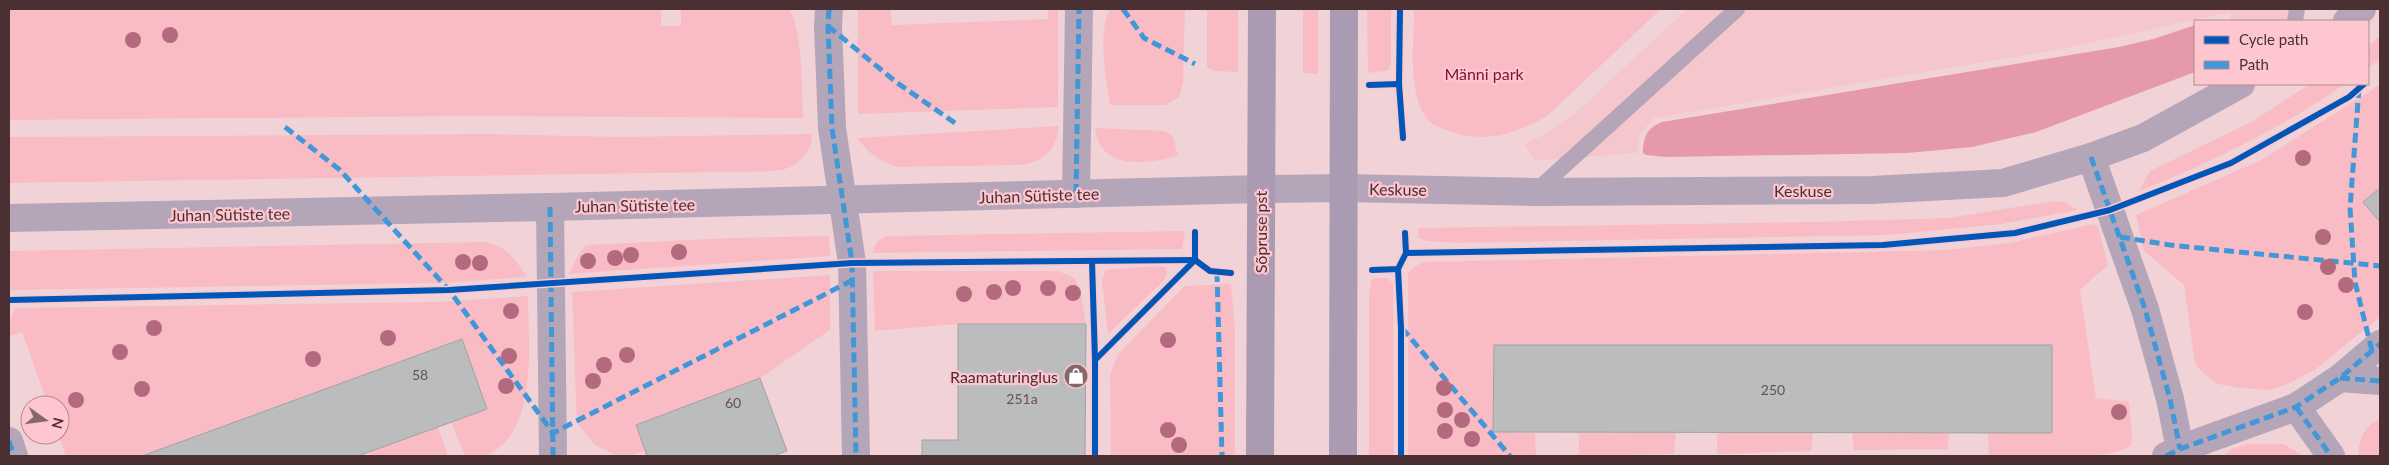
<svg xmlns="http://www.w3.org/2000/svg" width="2389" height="465" font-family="Lato,sans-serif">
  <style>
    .built { fill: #f6c6cd }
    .green { fill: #f9bcc5 }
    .forest { fill: #e699a8 }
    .building { fill: #babcbd; stroke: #a0a2a3 }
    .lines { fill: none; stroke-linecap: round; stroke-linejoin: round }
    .service { stroke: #b4a6b8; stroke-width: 16 }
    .minor { stroke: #b4a6b8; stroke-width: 28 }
    .tertiary { stroke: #b4a6b8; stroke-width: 28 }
    .secondary { stroke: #ab9bb2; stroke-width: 28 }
    .quiet { stroke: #4197d8; stroke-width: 5; stroke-dasharray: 10 5; stroke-linecap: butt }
    .cycleway-casing { stroke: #fec6ce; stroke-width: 9 }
    .cycleway { stroke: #0057b8; stroke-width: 6 }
    .tree { fill: #b36a7e }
    .labels { text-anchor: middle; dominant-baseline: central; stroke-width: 4.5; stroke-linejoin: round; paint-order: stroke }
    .number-label { font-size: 14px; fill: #665256 }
    .park-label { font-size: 16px; fill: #801436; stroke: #fec6ce }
    .street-label { font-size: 16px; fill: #4a2f33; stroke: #fec6ce }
    .poi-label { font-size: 16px; fill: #4a2f33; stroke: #fec6ce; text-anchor: end }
  </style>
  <rect width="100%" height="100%" fill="#f1d3d7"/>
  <path class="built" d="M1687,9H2305L2286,21H2230L2231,12L2061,49L1654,118L1640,134L1637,153L1534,161L1525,144L1552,130L1574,114Z"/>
  <g class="green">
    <path d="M9,9H661V26H681V9H788C803,25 802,93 803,118L471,116L9,120Z"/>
    <path d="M858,9H890L892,25L1048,19V9H1058V107L858,114Z"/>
    <path d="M1111,9H1185L1183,83L1179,97L1166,105H1110C1106,85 1097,23 1111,9Z"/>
    <path d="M1207,9H1238V72L1214,71L1207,67Z"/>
    <path d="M1303,9H1318V74L1303,73Z"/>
    <path d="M1367,9H1391V62L1389,70L1368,73Z"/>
    <path d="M1414,9H1661L1547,116C1516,134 1484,144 1449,131C1437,127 1428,124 1422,111C1408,81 1414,41 1414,9Z"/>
    <path d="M2380,36V59L2368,68V46Z"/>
    <path d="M2310,84H2345C2281,128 2212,163 2139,191L2150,171L2253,121Z"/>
    <path d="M2380,85V188L2363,202L2380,222V317L2316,369L2290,383L2269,390L2240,388L2218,384L2205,375L2195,364L2184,285L2144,251L2136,215L2261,160Z"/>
    <path d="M1059,126C1055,152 1045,161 1019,165L898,167C879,161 869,154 857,138Z"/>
    <path d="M1095,128L1165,131L1173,137L1178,156C1146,164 1100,171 1095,128Z"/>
    <path d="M490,134L620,137L812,134C814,148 798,166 785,169C766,173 742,171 722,172L9,183V137Z"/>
    <path d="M2053,201L2064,202L2078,210L2002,224L1887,235L1457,243L1427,241L1419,238L1418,228L1812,222L1949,218Z"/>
    <path d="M2093,224L2098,226L2108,265L2080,290L2096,398L2129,402L2132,437L2131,446C2101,463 2026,456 1989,456L1988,433H2052L2051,345H1494L1493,432L1535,433L1536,456H1408V273L1414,267L1423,262L1945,250L2009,243Z"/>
    <path d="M1185,231L1182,249L872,253L877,242L886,236Z"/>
    <path d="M829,236L830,256L569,274L580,252L586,245L731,238Z"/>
    <path d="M485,242C506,245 516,260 527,277L443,283L9,290V251Z"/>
    <path d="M1153,266L1166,267L1167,273L1164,280L1108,334L1102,280L1106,270Z"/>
    <path d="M873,271H1058L1075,278L1080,290L1086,324H958L875,331Z"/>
    <path d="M830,275V330L760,378L636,425L645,451L631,455H615L595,445L577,423L572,292Z"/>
    <path d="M1376,278H1387L1393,283L1394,456H1369V296L1371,280Z"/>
    <path d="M1231,284L1235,331V456H1111L1110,376L1114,363L1120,352L1185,286Z"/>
    <path d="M528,296C528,343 540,435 484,456C479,458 471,456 465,456L451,422L487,409L461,339L142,456H66L58,435L60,405H48L22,332L9,336V324L15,308L437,302Z"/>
    <path d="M2380,419V456H2358C2358,441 2365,424 2380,419Z"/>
    <path d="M438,427L448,456H371L369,452Z"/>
    <path d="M1579,433H1676L1674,454L1579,456Z"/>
    <path d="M1717,433H1813L1811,451L1717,454Z"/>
    <path d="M1852,433H1949L1948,449L1854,450Z"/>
    <path d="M2248,444H2284L2303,456H2223L2231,449Z"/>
  </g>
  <path class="forest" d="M2195,25V72L2036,132L1972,147L1907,153L1666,157L1646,155L1643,153C1643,137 1647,128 1662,122L2119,47L2153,39Z"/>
  <g class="building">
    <path d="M2380,188V222L2363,202Z"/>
    <path d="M958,324H1086L1085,456H922V440H958Z"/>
    <path d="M462,339L487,409L438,427L358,456H142Z"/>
    <path d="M1494,345H2052V433L1493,432Z"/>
    <path d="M760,378L787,451L773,456H647L636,425Z"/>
  </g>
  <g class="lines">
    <g class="service">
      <path d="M2295,21L2297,9"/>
      <path d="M1535,192L1737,9"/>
    </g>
    <g class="minor">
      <path d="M829,9L828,26L832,128L852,263L856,456"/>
      <path d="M2091,157L2145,309L2170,399L2180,449"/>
      <path d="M1076,194L1079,9"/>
      <path d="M550,207L553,456"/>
      <path d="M2340,378L2380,381"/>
      <path d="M2296,407L2331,456"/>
      <path d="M9,441L14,456"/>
      <path d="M2166,456L2180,449L2296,407L2340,378L2380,344"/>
    </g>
    <g class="tertiary">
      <path d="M2347,21L2362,9"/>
      <path d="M9,218L550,207L1260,189L1344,188L1535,192L1872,190L2003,183L2091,157L2143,138L2241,84"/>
    </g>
    <g class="secondary">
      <path d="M1260,456L1262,9"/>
      <path d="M1343,456L1344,9"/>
    </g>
    <g class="quiet">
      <path d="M829,9L828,26L832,128L852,263L856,456"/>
      <path d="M1123,9L1144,38L1195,64"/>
      <path d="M828,26L896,82L955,123"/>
      <path d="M2359,88L2350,208L2355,282L2372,351"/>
      <path d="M285,127L340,170L449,290L553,433L853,280"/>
      <path d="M2091,157L2145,309L2170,399L2180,449"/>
      <path d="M1076,194L1079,9"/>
      <path d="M550,207L553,456"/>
      <path d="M2120,237L2170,245L2380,266"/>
      <path d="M1217,272L1222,456"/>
      <path d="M1402,328L1510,456"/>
      <path d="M2340,378L2380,381"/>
      <path d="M2296,407L2331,456"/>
      <path d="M9,441L14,456"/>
      <path d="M2166,456L2180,449L2296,407L2340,378L2380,344"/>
    </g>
    <defs>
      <g id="cycleway">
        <path d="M1399,84L1400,9"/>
        <path d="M1369,85L1399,84L1403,138"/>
        <path d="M1195,232V260L1210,271L1231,273"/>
        <path d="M1406,253L1883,245L2015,233L2110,210L2231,163L2349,97L2364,84"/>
        <path d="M1092,261L1095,360"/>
        <path d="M1398,269L1401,328V456"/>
        <path d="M1372,270L1398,269L1406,253L1405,233"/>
        <path d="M9,300L449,290L852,263L1195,260"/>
        <path d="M1095,456V360L1195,260"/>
      </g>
    </defs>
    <use href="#cycleway" class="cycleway-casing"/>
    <use href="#cycleway" class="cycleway"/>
  </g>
  <g class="tree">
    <circle cx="170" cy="35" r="8"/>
    <circle cx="133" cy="40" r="8"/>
    <circle cx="2303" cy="158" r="8"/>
    <circle cx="2323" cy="237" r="8"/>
    <circle cx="679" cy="252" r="8"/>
    <circle cx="631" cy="255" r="8"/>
    <circle cx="615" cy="258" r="8"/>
    <circle cx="588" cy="261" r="8"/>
    <circle cx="463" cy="262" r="8"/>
    <circle cx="480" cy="263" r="8"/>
    <circle cx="2328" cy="267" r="8"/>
    <circle cx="2346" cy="285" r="8"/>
    <circle cx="1013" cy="288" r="8"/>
    <circle cx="1048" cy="288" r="8"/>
    <circle cx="994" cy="292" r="8"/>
    <circle cx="1073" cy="293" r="8"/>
    <circle cx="964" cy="294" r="8"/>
    <circle cx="511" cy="311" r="8"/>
    <circle cx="2305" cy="312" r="8"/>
    <circle cx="154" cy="328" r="8"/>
    <circle cx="388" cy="338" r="8"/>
    <circle cx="1168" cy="340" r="8"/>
    <circle cx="120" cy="352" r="8"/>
    <circle cx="627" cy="355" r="8"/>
    <circle cx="509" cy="356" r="8"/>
    <circle cx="313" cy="359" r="8"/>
    <circle cx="604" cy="365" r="8"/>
    <circle cx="593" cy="381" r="8"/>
    <circle cx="506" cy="386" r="8"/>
    <circle cx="1444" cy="388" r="8"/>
    <circle cx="142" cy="389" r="8"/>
    <circle cx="76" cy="400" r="8"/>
    <circle cx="1445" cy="410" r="8"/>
    <circle cx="2119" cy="412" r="8"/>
    <circle cx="1462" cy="420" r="8"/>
    <circle cx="1168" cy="430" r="8"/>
    <circle cx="1445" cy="431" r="8"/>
    <circle cx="1472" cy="439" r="8"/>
    <circle cx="1179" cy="445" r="8"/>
  </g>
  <defs>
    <symbol id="shop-disc" viewBox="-11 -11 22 22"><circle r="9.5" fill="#84686c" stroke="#fec6ce"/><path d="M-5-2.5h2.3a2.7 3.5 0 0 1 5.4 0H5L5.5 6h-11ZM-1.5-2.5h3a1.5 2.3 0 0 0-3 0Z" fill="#fff"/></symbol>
  </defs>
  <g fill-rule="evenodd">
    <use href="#shop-disc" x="1062" y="362" width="28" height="28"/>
  </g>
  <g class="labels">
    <g class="number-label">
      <text x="420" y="374">58</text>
      <text x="1773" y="389">250</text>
      <text x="1022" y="398">251a</text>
      <text x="733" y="402">60</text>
    </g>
    <g class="park-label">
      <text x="1484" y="73">Männi park</text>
    </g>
    <g class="street-label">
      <text transform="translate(1398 189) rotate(1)">Keskuse</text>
      <text x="1803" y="190">Keskuse</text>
      <text transform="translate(1039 195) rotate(-2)">Juhan Sütiste tee</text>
      <text transform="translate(635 205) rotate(-1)">Juhan Sütiste tee</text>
      <text transform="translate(230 214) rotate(-1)">Juhan Sütiste tee</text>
      <text transform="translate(1260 232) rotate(-90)">Sõpruse pst</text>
    </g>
    <g class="poi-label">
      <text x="1058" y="376">Raamaturinglus</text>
    </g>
  </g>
  <rect width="2389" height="465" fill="none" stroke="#4a2f33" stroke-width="20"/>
  <rect x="2194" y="20" width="175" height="65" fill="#fec6ce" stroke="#b68a90"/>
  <rect x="2204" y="36" width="25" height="8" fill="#0057b8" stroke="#b68a90"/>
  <text x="2239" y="45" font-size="15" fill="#4a2f33">Cycle path</text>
  <rect x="2204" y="61" width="25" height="8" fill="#4197d8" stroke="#b68a90"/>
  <text x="2239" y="70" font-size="15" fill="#4a2f33">Path</text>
  <g transform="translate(45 420) rotate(104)"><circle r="24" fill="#fec6ce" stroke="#b68a90"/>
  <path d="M0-4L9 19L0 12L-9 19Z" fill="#84686c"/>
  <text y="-8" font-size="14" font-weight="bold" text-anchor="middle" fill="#4a2f33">N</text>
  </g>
</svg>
